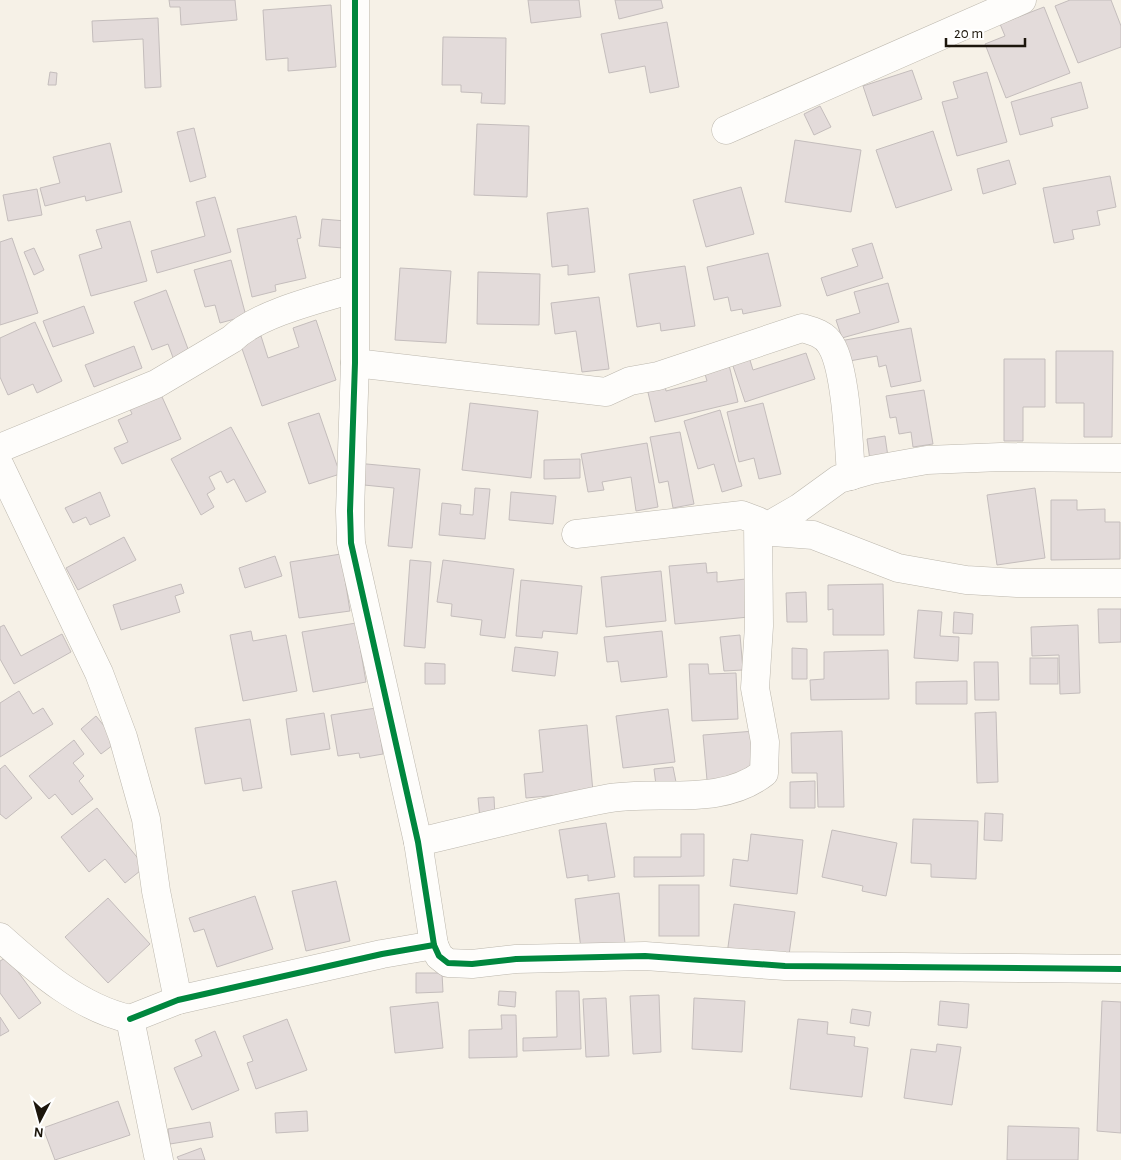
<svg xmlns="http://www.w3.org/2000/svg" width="1121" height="1160" font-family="'Alegreya Sans',sans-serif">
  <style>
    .building { fill: #e3dbda; stroke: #c4bdbc }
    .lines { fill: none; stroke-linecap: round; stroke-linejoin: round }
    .minor-casing { stroke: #bcb7ad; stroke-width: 29 }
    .minor { stroke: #fefdfb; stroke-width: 28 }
    .cycleway-casing { stroke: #fff; stroke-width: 9 }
    .cycleway { stroke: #00873e; stroke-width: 6 }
  </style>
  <rect width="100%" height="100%" fill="#f6f1e7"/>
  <g class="building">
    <path d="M169,0H235L237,20L181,25L180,7H170Z"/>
    <path d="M528,0H579L581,17L531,23Z"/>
    <path d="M615,0H661L663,8L619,19Z"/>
    <path d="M1070,0H1111L1121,26V47L1078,63L1055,6Z"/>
    <path d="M331,5L336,67L288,71V58L266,60L263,10Z"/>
    <path d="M1044,7L1070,73L1006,98L985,44L1005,36L1000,24Z"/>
    <path d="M158,18L161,87L145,88L143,39L93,42L92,21Z"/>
    <path d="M667,22L679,87L650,93L645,66L609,73L601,34Z"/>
    <path d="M443,37L506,38L505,104L481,103L482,93L461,92V85H442Z"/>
    <path d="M912,70L922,99L873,116L863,86Z"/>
    <path d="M50,72L57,73L56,85H48Z"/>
    <path d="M987,72L1007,142L957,156L942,102L958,98L953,82Z"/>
    <path d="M1081,82L1088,108L1051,118L1053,126L1020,135L1011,102Z"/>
    <path d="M820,106L831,127L814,135L804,114Z"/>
    <path d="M477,124L529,126L527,197L474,195Z"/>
    <path d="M194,128L206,177L190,182L177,132Z"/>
    <path d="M933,131L952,190L896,208L876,150Z"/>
    <path d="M795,140L861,150L851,212L785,202Z"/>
    <path d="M110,143L122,192L86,201L85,196L45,206L40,188L60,183L53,157Z"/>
    <path d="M1009,160L1016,184L983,194L977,169Z"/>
    <path d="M1110,176L1116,207L1097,211L1100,225L1072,230L1074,239L1054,243L1043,188Z"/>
    <path d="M741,187L754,234L706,247L693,200Z"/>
    <path d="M37,189L42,215L8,221L3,195Z"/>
    <path d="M215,197L231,252L157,273L151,251L205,236L196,202Z"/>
    <path d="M588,208L595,272L568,275V265L552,267L547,213Z"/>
    <path d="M296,216L301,238L297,239L306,278L275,285L276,291L252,297L237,229Z"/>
    <path d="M322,219L346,221L343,248L319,246Z"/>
    <path d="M130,221L147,281L91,296L79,255L102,248L96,230Z"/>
    <path d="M12,238L38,313L0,325V242Z"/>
    <path d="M872,243L883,278L827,296L821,278L858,266L852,249Z"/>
    <path d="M34,248L44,270L34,275L24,252Z"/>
    <path d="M768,253L781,306L743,314L742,309L731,311L728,297L714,300L707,267Z"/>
    <path d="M231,260L246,316L220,323L215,305L205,307L194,270Z"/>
    <path d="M685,266L695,326L661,331L660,323L637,327L629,274Z"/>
    <path d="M400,268L451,271L446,343L395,340Z"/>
    <path d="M478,272L540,274L539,325L477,324Z"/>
    <path d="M888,283L899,322L842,338L836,320L860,313L854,292Z"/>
    <path d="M166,290L191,357L175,363L168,344L152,350L134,302Z"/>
    <path d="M599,297L609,369L582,372L576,331L555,334L551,303Z"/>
    <path d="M84,306L94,333L53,347L43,321Z"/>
    <path d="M316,320L336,380L262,406L240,343L261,336L268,358L299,347L293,328Z"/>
    <path d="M35,322L62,381L37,393L33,384L8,395L0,377V338Z"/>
    <path d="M911,328L921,381L891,387L886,365L879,367L877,356L844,362L840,341Z"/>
    <path d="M134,346L142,368L94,387L85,365Z"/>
    <path d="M1056,351H1113L1112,437H1084V403H1056Z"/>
    <path d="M806,353L815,379L745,402L732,363L749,357L753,370Z"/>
    <path d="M1004,359H1045V407H1023V441H1004Z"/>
    <path d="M728,361L738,402L655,422L646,384L664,380L666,391L707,381L703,367Z"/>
    <path d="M158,388L181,439L122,464L114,448L128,442L118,420L132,414L127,402Z"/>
    <path d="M924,390L933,444L913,447L911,432L899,434L896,417L890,418L886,396Z"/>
    <path d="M470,403L538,411L531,478L462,470Z"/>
    <path d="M763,403L781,474L759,479L754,458L739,462L727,412Z"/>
    <path d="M720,410L742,486L722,492L714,464L698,469L684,421Z"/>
    <path d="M319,413L340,474L309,484L288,423Z"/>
    <path d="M231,427L266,492L246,502L234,479L227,483L221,471L209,477L215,489L207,494L214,507L201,515L171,459Z"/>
    <path d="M680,432L694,504L673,508L668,481L659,483L650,437Z"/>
    <path d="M885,436L888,457L870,460L867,439Z"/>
    <path d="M647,443L658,507L636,511L631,477L602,482L604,490L588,492L581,454Z"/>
    <path d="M580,459V478L544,479V460Z"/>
    <path d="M356,463L420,469L412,548L388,546L394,488L354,484Z"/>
    <path d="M475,488L490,489L485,539L439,535L442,503L461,505L460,514L473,515Z"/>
    <path d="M1035,488L1045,558L997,565L987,495Z"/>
    <path d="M100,492L110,516L90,525L86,517L73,523L65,508Z"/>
    <path d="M511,492L556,496L553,524L509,520Z"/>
    <path d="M1051,500H1077V510L1105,509V522H1120V559L1051,560Z"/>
    <path d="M124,537L136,560L78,590L66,568Z"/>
    <path d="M341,554L350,611L299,618L290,562Z"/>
    <path d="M275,556L282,576L245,588L239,568Z"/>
    <path d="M410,560L431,562L425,648L404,646Z"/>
    <path d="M443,560L514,569L505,638L480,635L482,620L451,616L452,604L437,602Z"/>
    <path d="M706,563L707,573L717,572V582L746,579L749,617L675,624L669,566Z"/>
    <path d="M661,571L666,621L606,627L601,577Z"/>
    <path d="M521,580L582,586L577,634L543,631L542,638L516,636Z"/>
    <path d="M181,584L184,593L175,596L180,612L121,630L113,605Z"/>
    <path d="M883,584L884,635H833V609L828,610V585Z"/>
    <path d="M806,592L807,622H787L786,593Z"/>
    <path d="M1098,609H1121V642L1099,643Z"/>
    <path d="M918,610L942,612L940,636L959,637L958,661L914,658Z"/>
    <path d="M954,612L973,614L972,634L953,633Z"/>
    <path d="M356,623L366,682L313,692L302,632Z"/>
    <path d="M4,625L21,656L62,634L71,652L14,684L0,659V627Z"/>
    <path d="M1078,625L1080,693L1060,694L1059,655L1032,656L1031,627Z"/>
    <path d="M251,631L253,641L286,635L297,691L243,701L230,635Z"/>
    <path d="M662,631L667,677L621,682L618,661L607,662L604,637Z"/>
    <path d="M740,635L743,670L724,671L720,637Z"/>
    <path d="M515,647L558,652L555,676L512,671Z"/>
    <path d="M792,648L807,649V679H792Z"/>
    <path d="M888,650L889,699L811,700L810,680L824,679V652Z"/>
    <rect x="1030" y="658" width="28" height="26"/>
    <path d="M974,662H998L999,700H975Z"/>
    <path d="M425,663L445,664V684H425Z"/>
    <path d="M689,664H708L709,674L736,673L738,719L692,721Z"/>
    <path d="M967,681V704H916V682Z"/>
    <path d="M19,691L33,714L43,708L53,724L0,757V703Z"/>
    <path d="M376,708L383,754L360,758L359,753L338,756L331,715Z"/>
    <path d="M668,709L675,762L623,768L616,716Z"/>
    <path d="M996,712L998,782L977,783L975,713Z"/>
    <path d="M324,713L330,749L291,755L286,719Z"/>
    <path d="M96,716L117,742L101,754L81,729Z"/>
    <path d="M250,719L262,788L243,791L241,778L205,784L195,728Z"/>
    <path d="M587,725L593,792L526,798L524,774L543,772L539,730Z"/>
    <path d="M755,731L758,776L707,780L703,735Z"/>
    <path d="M842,731L844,807H818L817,773H792L791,733Z"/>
    <path d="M74,740L84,754L73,763L84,776L79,781L93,799L72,815L55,794L49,799L29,776Z"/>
    <path d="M5,765L32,798L6,819L0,814V769Z"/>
    <path d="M673,767L676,782L656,785L654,769Z"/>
    <path d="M815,781V808H790V782Z"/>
    <path d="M494,797L495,818L480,819L478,798Z"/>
    <path d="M97,808L145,867L125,883L105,859L89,872L61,837Z"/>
    <path d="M985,813L1003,814L1002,841L984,840Z"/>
    <path d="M913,819L978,821L976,879L931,877V864L911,863Z"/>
    <path d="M606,823L615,877L588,881V875L567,878L559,830Z"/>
    <path d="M832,830L897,843L886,896L862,891L863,886L822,877Z"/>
    <path d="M681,834H704V876L634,877V857H681Z"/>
    <path d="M751,834L803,840L797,894L730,886L733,859L748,861Z"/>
    <path d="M336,881L350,941L306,951L292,891Z"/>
    <rect x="659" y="885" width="40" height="51"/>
    <path d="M619,893L625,943L581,949L575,899Z"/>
    <path d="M255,896L273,949L217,967L204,929L194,932L189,918Z"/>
    <path d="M108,898L150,944L108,983L65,937Z"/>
    <path d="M734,904L795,912L788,962L727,954Z"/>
    <path d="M7,957L41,1003L19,1019L0,993V961Z"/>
    <path d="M416,973H442L443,992L416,993Z"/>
    <path d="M499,991L516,992L515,1007L498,1005Z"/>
    <path d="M556,991H579L581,1049L523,1051V1038L557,1037Z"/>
    <path d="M659,995L661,1052L633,1054L630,996Z"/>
    <path d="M606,998L609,1056L586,1057L583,999Z"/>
    <path d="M694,998L745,1001L742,1052L692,1049Z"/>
    <path d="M940,1001L969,1004L967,1028L938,1025Z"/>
    <path d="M1102,1001L1121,1002V1133L1097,1131Z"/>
    <path d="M438,1002L443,1048L395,1053L390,1007Z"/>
    <path d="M852,1009L871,1012L869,1026L850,1023Z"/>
    <path d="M501,1015H516L517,1057L469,1058V1030L502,1029Z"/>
    <path d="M0,1017L9,1031L0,1036Z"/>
    <path d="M287,1019L307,1070L256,1089L247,1063L253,1061L243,1036Z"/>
    <path d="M798,1019L828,1022L827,1034L855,1037L854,1046L868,1048L862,1097L790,1089Z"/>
    <path d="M215,1031L239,1090L192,1110L174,1068L202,1056L195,1040Z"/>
    <path d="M937,1044L961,1047L952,1105L904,1098L911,1049L936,1052Z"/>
    <path d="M118,1101L130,1135L55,1160L43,1128Z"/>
    <path d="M307,1111L308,1131L276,1133L275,1113Z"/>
    <path d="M210,1122L213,1137L170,1144L168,1129Z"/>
    <path d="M1008,1126L1079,1128L1078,1160H1007Z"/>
    <path d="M201,1148L205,1160H179L177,1157Z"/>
  </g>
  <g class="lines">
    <defs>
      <g id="minor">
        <path d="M355,0V363L350,511L351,543L418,842L434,945"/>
        <path d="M726,130L1022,0"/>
        <path d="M355,363L606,392L630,381L658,376L802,328C813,331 825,334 831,345C846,369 849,445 851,476"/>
        <path d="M0,448L156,384L232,339C257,314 319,299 353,289"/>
        <path d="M0,466L99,673L123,737L146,819L156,891L178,1000"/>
        <path d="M759,531L799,508L839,479L871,470L927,460L1001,457L1121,458"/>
        <path d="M759,531L813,535L898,568L966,580L1017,583H1121"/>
        <path d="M418,842C480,828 542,811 605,799C657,789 719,808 764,773L765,742L755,688L759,626L758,521L742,515L576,534"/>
        <path d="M0,937C38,971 80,1008 130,1019L159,1160"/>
        <path d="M130,1019L178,1000L382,954L434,945L439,956L448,963L472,964L516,959L645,956L785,966L1121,969"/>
      </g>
    </defs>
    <use href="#minor" class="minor-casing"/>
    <use href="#minor" class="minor"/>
    <defs>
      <g id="cycleway">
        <path d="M355,0V363L350,511L351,543L418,842L434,945"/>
        <path d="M130,1019L178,1000L382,954L434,945L439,956L448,963L472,964L516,959L645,956L785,966L1121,969"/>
      </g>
    </defs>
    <use href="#cycleway" class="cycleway-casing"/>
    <use href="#cycleway" class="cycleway"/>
  </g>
  <g transform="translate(40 1120) rotate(186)" stroke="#ffffff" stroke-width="4" paint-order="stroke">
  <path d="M0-4L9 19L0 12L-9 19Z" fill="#1c160c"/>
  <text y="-8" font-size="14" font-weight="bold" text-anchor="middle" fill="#1c160c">N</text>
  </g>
  <path d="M946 38v8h79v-8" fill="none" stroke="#1c160c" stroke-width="2.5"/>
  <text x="954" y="38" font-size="15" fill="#1c160c" stroke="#ffffff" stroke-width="4" paint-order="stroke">20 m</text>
</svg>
